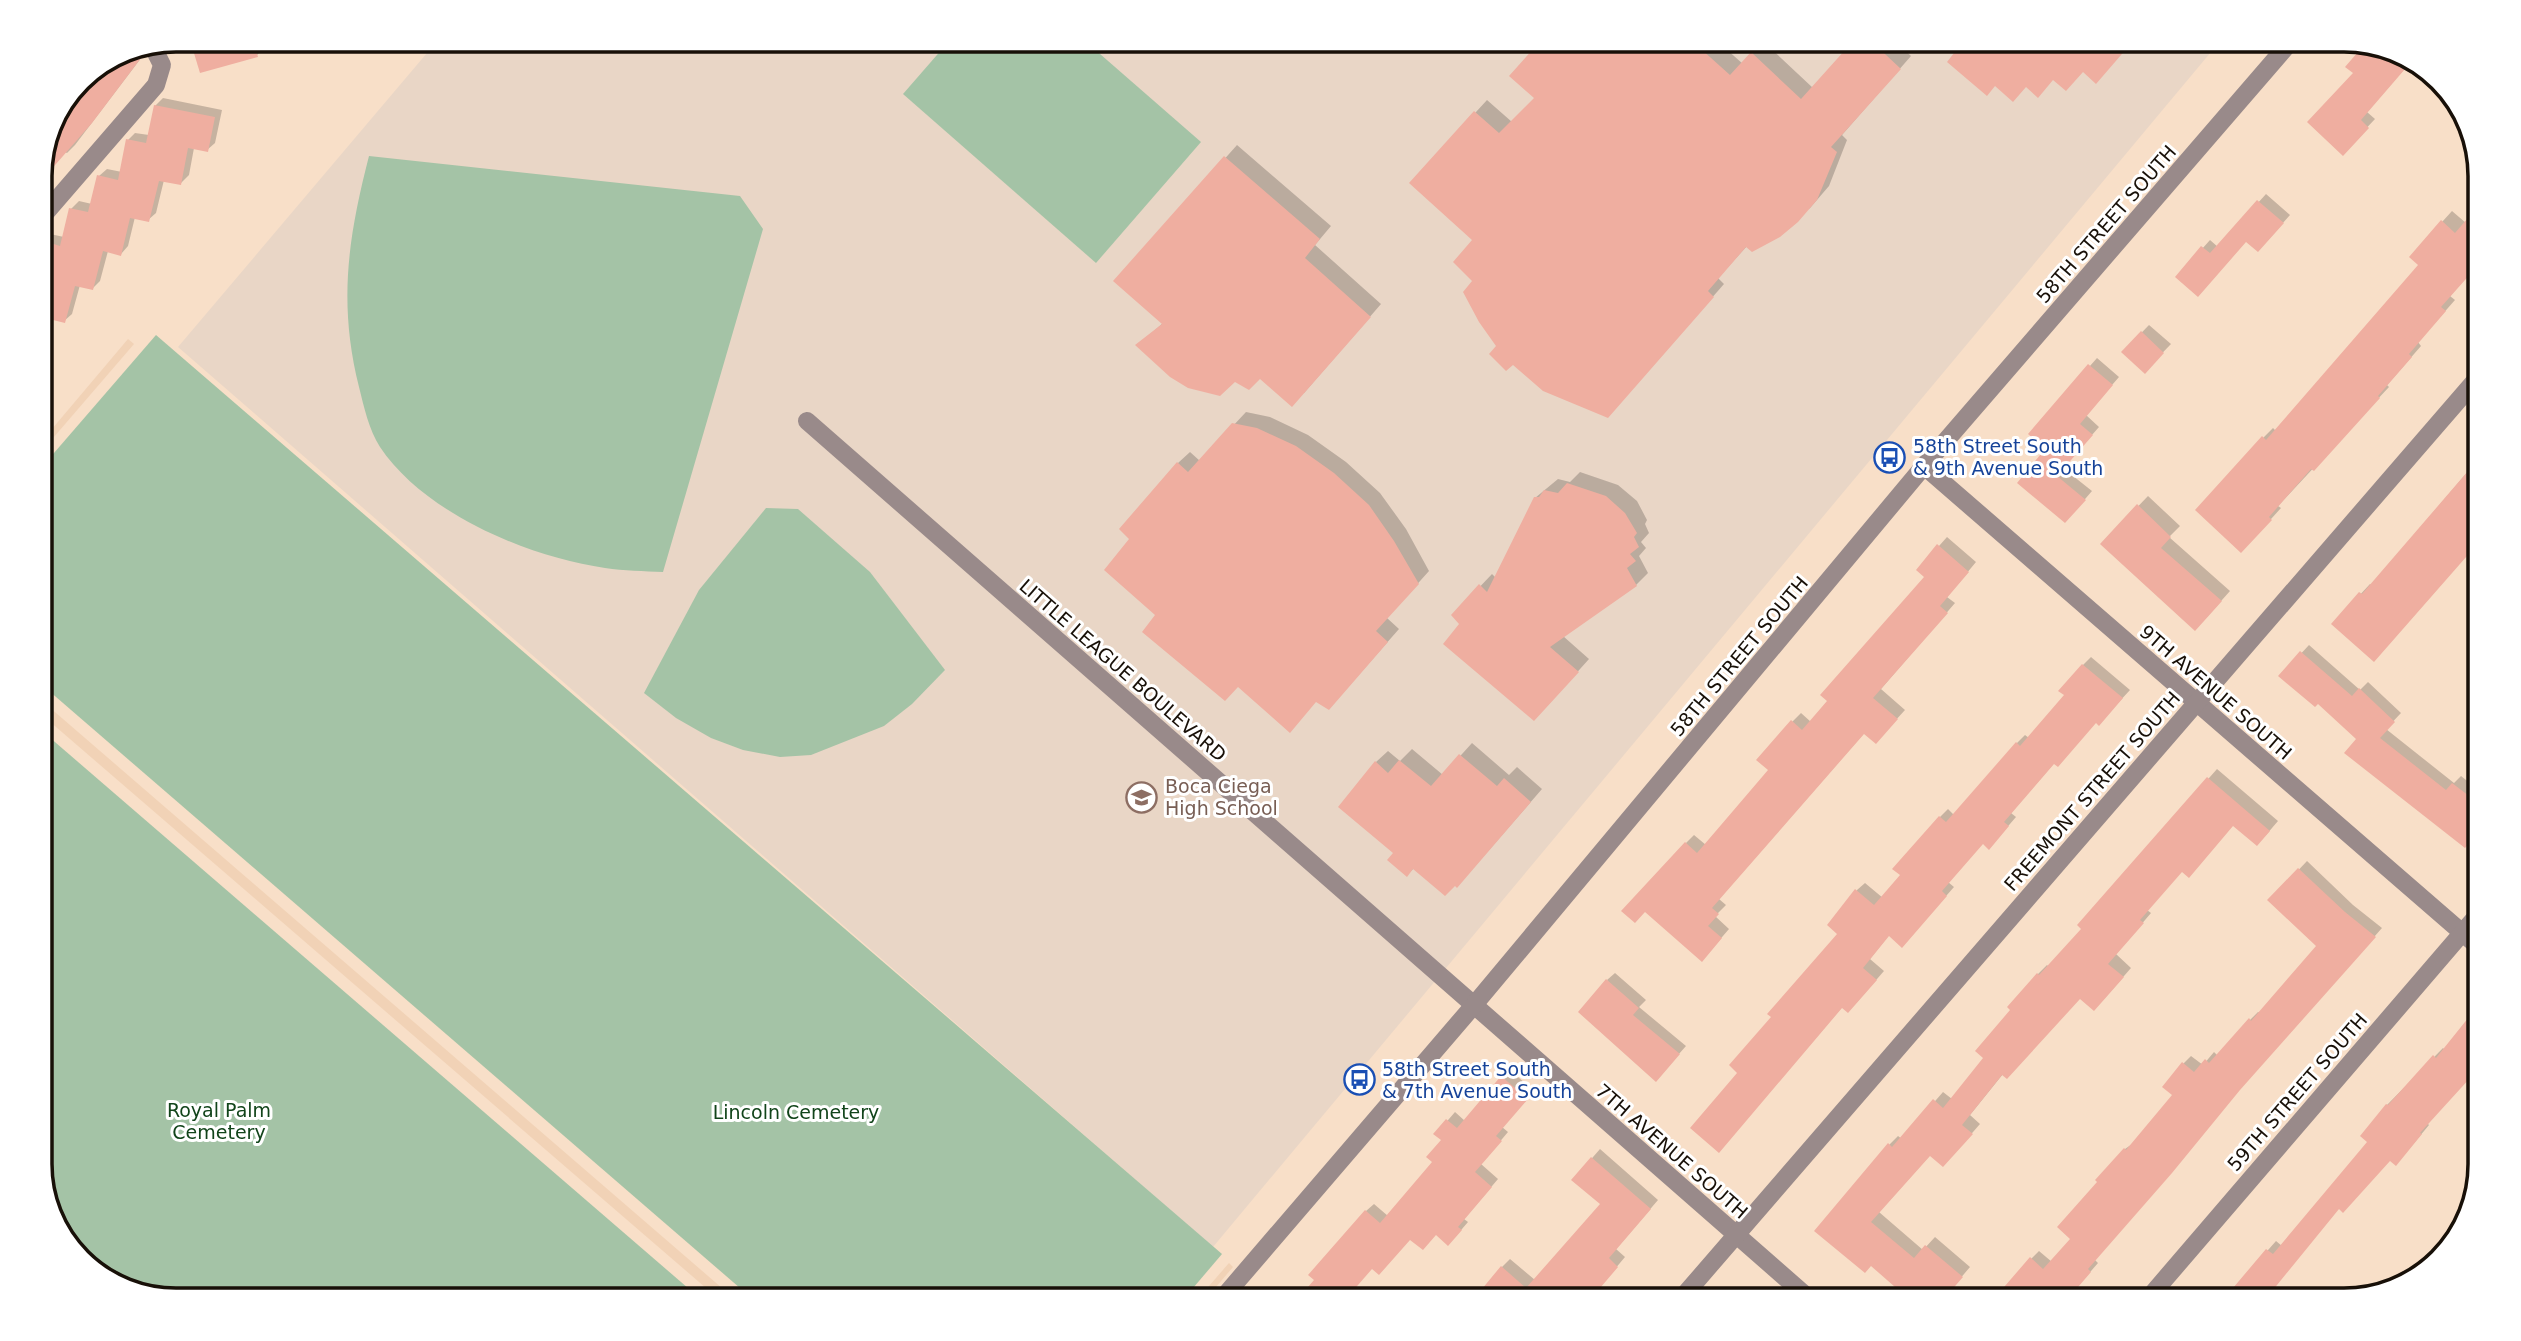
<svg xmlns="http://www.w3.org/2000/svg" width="2521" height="1341" font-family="'DejaVu Sans',sans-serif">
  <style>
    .built { fill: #f1d2b6 }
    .education { fill: #e9d6c6 }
    .green { fill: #a4c3a6 }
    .shadow { fill: #0003 }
    .building { fill: #efaea0 }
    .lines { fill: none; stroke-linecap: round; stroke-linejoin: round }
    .minor { stroke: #998a8a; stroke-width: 18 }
    .tertiary { stroke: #998a8a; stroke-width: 18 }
    .labels { text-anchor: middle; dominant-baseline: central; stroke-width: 6; stroke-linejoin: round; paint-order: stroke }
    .street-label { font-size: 19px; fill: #181008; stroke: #fff }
    .transit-label { font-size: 19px; fill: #164399; stroke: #fff; text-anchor: start }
    .education-label { font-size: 19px; fill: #785e54; stroke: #fff; text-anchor: start }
    .park-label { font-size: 19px; fill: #11441a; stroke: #fff }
    .rim { fill: none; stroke: #181008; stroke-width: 3.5 }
  </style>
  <rect width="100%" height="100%" fill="#f8dfc8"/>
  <g class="built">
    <path d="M128,339L134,344L41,452V442Z"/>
    <path d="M41,700L737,1301H721L41,714Z"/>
    <path d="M1229,1263L1233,1267L1204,1301H1196Z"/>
  </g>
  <path class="education" d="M438,40H2221L1213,1247L178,347Z"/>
  <g class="green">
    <path d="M950,40H1084L1201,142L1096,263L903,94Z"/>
    <path d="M369,156L740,196L763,229L663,572C644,571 624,571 605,568C528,557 424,513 380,447C369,430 364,407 359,387C338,303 348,238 369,156Z"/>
    <path d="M156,335L1222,1254L1182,1301H755L41,684V468Z"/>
    <path d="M766,508L798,509L870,572L945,670L912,704L884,726L811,755L780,757L743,750L711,738L676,718L644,693L699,590Z"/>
    <path d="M41,730L703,1301H176L116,1287L63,1240L41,1174Z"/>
  </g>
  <g class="shadow">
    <path d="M190,40L180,48L175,41Z"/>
    <path d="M191,40H263L265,47L257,55Z"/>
    <path d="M1543,40H1716L1743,64L1764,42L1813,88L1856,40H1894L1911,56L1842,135L1847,140L1829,186L1810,208L1747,246L1718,278L1724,284L1619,404L1498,346L1475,281V240L1411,183L1487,100L1512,122L1536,98Z"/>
    <path d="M151,45L75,145L67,153L65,152L41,179L43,181L41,184V168L51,124L80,80L124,50Z"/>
    <path d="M2366,45L2405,54L2412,60L2367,112L2375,119L2343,153L2355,73L2348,67Z"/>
    <path d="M163,98L222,110L215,143L207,150L194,148L189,175L181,183L164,180L156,213L148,220L135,217L128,246L121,254L108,251L100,281L92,289L80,285L72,314L64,321L52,318L46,345L41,350V249L42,241L50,234L64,237L71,209L79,201L92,204L99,176L107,169L122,172L128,140L135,133L149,135L155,106Z"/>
    <path d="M1237,145L1331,226L1315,245L1381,304L1304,393L1260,376L1235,379L1138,345L1163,323L1116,281Z"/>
    <path d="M2266,194L2290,215L2266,242L2246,240L2177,277L2210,240L2218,247Z"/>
    <path d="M2480,207L2481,261L2450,296L2455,300L2418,342L2421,346L2387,385L2389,387L2278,506L2281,508L2252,540L2263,438L2273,428L2276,431L2421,265L2442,222L2452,211L2466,223Z"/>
    <path d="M2149,325L2171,344L2145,371L2123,352Z"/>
    <path d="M2097,358L2119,377L2086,415L2099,427L2063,468L2092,491L2073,513L2019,482L2047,449L2030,434Z"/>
    <path d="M1246,412L1270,417L1308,435L1346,462L1380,493L1406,529L1429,571L1387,618L1399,629L1340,696L1157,615L1131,539L1178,463L1190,452L1200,461Z"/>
    <path d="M2481,456V542L2479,541L2333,624L2370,584L2372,585Z"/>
    <path d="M1580,472L1618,485L1637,501L1647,520L1645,524L1649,533L1641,542L1646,548L1639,556L1648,573L1636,585L1563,636L1589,659L1546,707L1453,615L1492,574L1496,578L1535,498L1558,479L1570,482Z"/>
    <path d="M2148,496L2180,526L2169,537L2230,591L2205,619L2102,544Z"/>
    <path d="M1947,537L1976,562L1947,597L1955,603L1881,689L1905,710L1884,733L1865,732L1719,899L1726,905L1715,916L1729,929L1710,951L1686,843L1694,835L1706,845L1770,770L1792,722L1801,713L1811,722L1926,576L1939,546Z"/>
    <path d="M2309,645L2360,690L2368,682L2401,713L2386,729L2454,783L2461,776L2481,792V829L2359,739L2318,701L2281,675Z"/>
    <path d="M2091,657L2130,690L2107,715L2096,721L2055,762L2011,813L2016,817L1997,839L1983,842L1948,882L1954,887L1910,937L1889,935L1870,959L1884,971L1856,1003L1843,1006L1726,1143L1740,1073L1773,1017L1840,933L1857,890L1865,883L1883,898L1902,875L1940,817L1948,809L1954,815L2017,743L2025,735L2029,738L2066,695L2083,665Z"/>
    <path d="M2481,737V754L2473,747Z"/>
    <path d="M1472,743L1509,775L1517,767L1542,789L1468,874L1414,868L1407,875L1395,853L1376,762L1388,751L1400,761L1412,749L1443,775Z"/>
    <path d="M2217,769L2278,821L2266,835L2234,824L2182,870L2147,910L2151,913L2116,954L2131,968L2103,1000L2081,997L2003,1074L1970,1115L1980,1124L1952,1156L1931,1154L1879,1212L1923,1250L1935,1237L1970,1267L1941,1301L1871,1264L1817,1230L1889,1145L1898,1136L1902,1139L1943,1092L1952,1099L1985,1058L2012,1010L2038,974L2047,965L2049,967L2083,928L2079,925Z"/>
    <path d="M2307,861L2353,905L2382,928L2248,1079L2095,1260L2098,1263L2065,1301L2031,1259L2039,1251L2052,1262L2073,1238L2099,1182L2097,1180L2125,1149L2135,1142L2175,1095L2183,1064L2191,1056L2203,1065L2214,1052L2218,1056L2250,1020L2258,1012L2260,1013L2318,946L2270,900Z"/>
    <path d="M1615,973L1646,1000L1639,1007L1686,1046L1663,1072L1607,980Z"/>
    <path d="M2443,1048L2445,1050L2427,1123L2429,1125L2404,1155L2390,1159L2339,1208L2223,1301L2276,1241L2282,1246L2369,1141L2387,1105Z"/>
    <path d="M1510,1070L1534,1091L1502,1127L1508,1132L1481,1164L1498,1179L1464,1219L1468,1222L1456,1236L1436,1233L1411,1238L1373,1267L1366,1211L1374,1204L1388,1216L1435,1162L1443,1140L1436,1134L1455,1112L1465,1121Z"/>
    <path d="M1600,1149L1658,1200L1616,1249L1625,1257L1588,1301H1489L1502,1267L1510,1259L1535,1280L1602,1204L1573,1180Z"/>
  </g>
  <g class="building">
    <path d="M190,40H253L258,57L200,73Z"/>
    <path d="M1541,40H1708L1701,49L1730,75L1751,52L1801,99L1854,40H1870L1901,69L1831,147L1837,152L1817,200L1798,222L1780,237L1752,252L1746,247L1708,291L1714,297L1608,418L1543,391L1513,365L1506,371L1489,354L1496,346L1479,322L1463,292L1472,281L1453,262L1472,240L1409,183L1474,111L1499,133L1534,98L1509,76Z"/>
    <path d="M1939,40H2134L2096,84L2083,72L2066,91L2053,80L2038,98L2026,87L2013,102L1995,86L1987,96L1947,62L1954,53Z"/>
    <path d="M2364,45L2382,49L2405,69L2361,120L2369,128L2343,156L2307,122L2353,73L2345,67Z"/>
    <path d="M141,47L144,54L92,123L41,181V168L51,124L80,80L124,50Z"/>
    <path d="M154,105L215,117L208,152L188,148L181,185L159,181L149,222L130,218L121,256L103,251L93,290L75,286L65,323L41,317V240L60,246L69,208L88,212L97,175L118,180L126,139L146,143Z"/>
    <path d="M1224,156L1320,239L1305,258L1371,317L1292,407L1260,379L1249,390L1235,382L1220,396L1188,388L1170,377L1135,345L1162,324L1113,281Z"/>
    <path d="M2257,200L2284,223L2258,252L2246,242L2198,297L2175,277L2201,246L2210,253Z"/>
    <path d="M2480,204L2481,262L2441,307L2446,311L2409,354L2412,357L2378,396L2380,398L2314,471L2311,469L2269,517L2272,520L2241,553L2195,510L2262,436L2266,440L2418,265L2409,257L2441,220L2455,233Z"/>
    <path d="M2141,331L2164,353L2145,374L2121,352Z"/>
    <path d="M2088,364L2113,385L2080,424L2093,435L2057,476L2086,500L2065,523L2017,483L2045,449L2028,434Z"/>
    <path d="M1232,423L1257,428L1296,446L1334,473L1369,505L1394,541L1419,584L1376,631L1388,642L1329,710L1316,702L1290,733L1238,687L1225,701L1142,632L1155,615L1104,570L1129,539L1119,529L1177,462L1188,472Z"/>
    <path d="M2481,456V540L2374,662L2331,624L2359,592L2362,594Z"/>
    <path d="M1567,483L1606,496L1625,513L1637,533L1634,537L1639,547L1630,554L1636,561L1627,568L1637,586L1550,647L1579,672L1534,721L1443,644L1459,624L1451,615L1479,584L1487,592L1534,497H1539L1544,490L1558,493Z"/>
    <path d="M2137,504L2171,537L2161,548L2222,601L2195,631L2100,544Z"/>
    <path d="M1937,544L1969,572L1940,606L1948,613L1873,698L1898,719L1876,744L1864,734L1712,908L1719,914L1708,926L1722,938L1702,962L1645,912L1635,923L1621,911L1685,842L1697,853L1721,825L1768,770L1756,760L1791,720L1802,730L1827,701L1820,695L1924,577L1916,570Z"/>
    <path d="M2300,651L2352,696L2359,688L2395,722L2380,738L2446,790L2452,783L2481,805V830L2465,848L2344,753L2356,739L2318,704L2315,707L2278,676Z"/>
    <path d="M2082,664L2123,698L2099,726L2096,723L2058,767L2054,764L2004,822L2009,826L1989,850L1983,844L1942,891L1947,896L1902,948L1889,936L1863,968L1877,980L1848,1013L1842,1008L1719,1153L1690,1128L1737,1073L1729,1065L1771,1017L1767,1014L1837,934L1827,925L1855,889L1874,905L1900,875L1892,869L1939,816L1946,822L2016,742L2020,746L2064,695L2058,691Z"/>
    <path d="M1459,754L1497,786L1504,778L1531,802L1457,888L1455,886L1445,896L1413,869L1407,877L1387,860L1393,853L1338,807L1375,761L1388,773L1399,760L1431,786Z"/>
    <path d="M2207,777L2270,831L2257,846L2233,826L2189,878L2182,872L2140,920L2144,923L2108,964L2124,977L2094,1011L2080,999L2007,1079L2002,1075L1962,1125L1973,1134L1943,1167L1930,1156L1871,1222L1914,1258L1925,1245L1963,1277L1942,1301H1911L1871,1266L1865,1273L1814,1231L1888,1143L1892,1147L1933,1099L1943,1108L1983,1058L1975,1051L2010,1010L2007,1007L2037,973L2039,975L2081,929L2077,925Z"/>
    <path d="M2298,868L2345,912L2376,937L2240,1090L2172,1173L2088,1269L2091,1272L2066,1301H1992L2030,1257L2043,1269L2070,1239L2057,1227L2097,1182L2095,1180L2124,1148L2126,1150L2172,1095L2162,1087L2182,1062L2194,1072L2205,1059L2209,1063L2249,1018L2251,1021L2316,946L2267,900Z"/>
    <path d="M1606,979L1639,1008L1633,1015L1680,1054L1656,1082L1578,1012Z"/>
    <path d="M2481,1002V1066L2420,1133L2422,1134L2396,1166L2390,1161L2343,1213L2339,1209L2264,1301H2222L2266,1249L2273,1254L2367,1142L2360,1136L2386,1104L2388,1105L2433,1055L2436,1058Z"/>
    <path d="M1501,1076L1528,1099L1496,1136L1502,1141L1475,1172L1492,1187L1458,1227L1462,1230L1448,1246L1436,1235L1423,1250L1410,1240L1379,1275L1372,1269L1344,1301H1296L1314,1280L1308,1275L1365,1210L1380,1223L1432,1162L1426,1157L1441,1140L1433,1134L1446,1119L1457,1128Z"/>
    <path d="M1591,1157L1651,1209L1609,1258L1618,1267L1589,1301H1472L1501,1266L1526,1288L1600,1204L1571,1180Z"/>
  </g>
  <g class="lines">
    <g class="minor">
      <path d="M41,218L156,85L162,65L152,45"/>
      <path d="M807,421L1812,1301"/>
      <path d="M1924,466L2481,949"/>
      <path d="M1679,1301L2481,374"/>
      <path d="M2146,1301L2481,911"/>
    </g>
    <path class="tertiary" d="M1220,1301L1474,1005L1924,466L2292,40"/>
  </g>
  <defs>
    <symbol id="bus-ring" viewBox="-11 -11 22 22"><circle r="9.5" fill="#fff" stroke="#1a4fb4" stroke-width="1.5"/><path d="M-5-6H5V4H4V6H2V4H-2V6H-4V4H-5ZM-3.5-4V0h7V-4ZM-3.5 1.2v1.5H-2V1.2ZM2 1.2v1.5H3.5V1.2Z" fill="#1a4fb4"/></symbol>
    <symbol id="school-ring" viewBox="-11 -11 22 22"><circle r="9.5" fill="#fff" stroke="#8d6e63" stroke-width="1.5"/><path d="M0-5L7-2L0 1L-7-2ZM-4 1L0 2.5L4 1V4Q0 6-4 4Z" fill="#8d6e63"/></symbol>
  </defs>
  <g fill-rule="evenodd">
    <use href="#bus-ring" x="1872" y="440" width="35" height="35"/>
    <use href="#school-ring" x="1124" y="780" width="35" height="35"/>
    <use href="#bus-ring" x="1342" y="1062" width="35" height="35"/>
  </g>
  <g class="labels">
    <g class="street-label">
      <text transform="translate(2106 224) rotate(-49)">58TH STREET SOUTH</text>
      <text transform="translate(1739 656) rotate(-50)">58TH STREET SOUTH</text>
      <text transform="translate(1123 670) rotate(41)">LITTLE LEAGUE BOULEVARD</text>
      <text transform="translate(2216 692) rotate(41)">9TH AVENUE SOUTH</text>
      <text transform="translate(2092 791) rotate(-49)">FREEMONT STREET SOUTH</text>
      <text transform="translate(2297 1092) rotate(-49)">59TH STREET SOUTH</text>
      <text transform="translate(1672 1151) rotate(41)">7TH AVENUE SOUTH</text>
    </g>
    <g class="transit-label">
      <text x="1913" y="446">58th Street South<tspan x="1913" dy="22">&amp; 9th Avenue South</tspan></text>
      <text x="1382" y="1069">58th Street South<tspan x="1382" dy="22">&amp; 7th Avenue South</tspan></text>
    </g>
    <g class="education-label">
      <text x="1165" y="786">Boca Ciega<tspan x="1165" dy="22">High School</tspan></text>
    </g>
    <g class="park-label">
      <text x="219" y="1110">Royal Palm<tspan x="219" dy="22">Cemetery</tspan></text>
      <text x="796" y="1112">Lincoln Cemetery</text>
    </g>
  </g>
  <path d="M0 0H2521V1341H0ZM176 52H2344A124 124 0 0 1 2468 176V1164A124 124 0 0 1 2344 1288H176A124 124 0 0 1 52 1164V176A124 124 0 0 1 176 52Z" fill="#fff" fill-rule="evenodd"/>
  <path class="rim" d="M176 52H2344A124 124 0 0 1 2468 176V1164A124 124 0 0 1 2344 1288H176A124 124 0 0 1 52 1164V176A124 124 0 0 1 176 52Z"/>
</svg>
